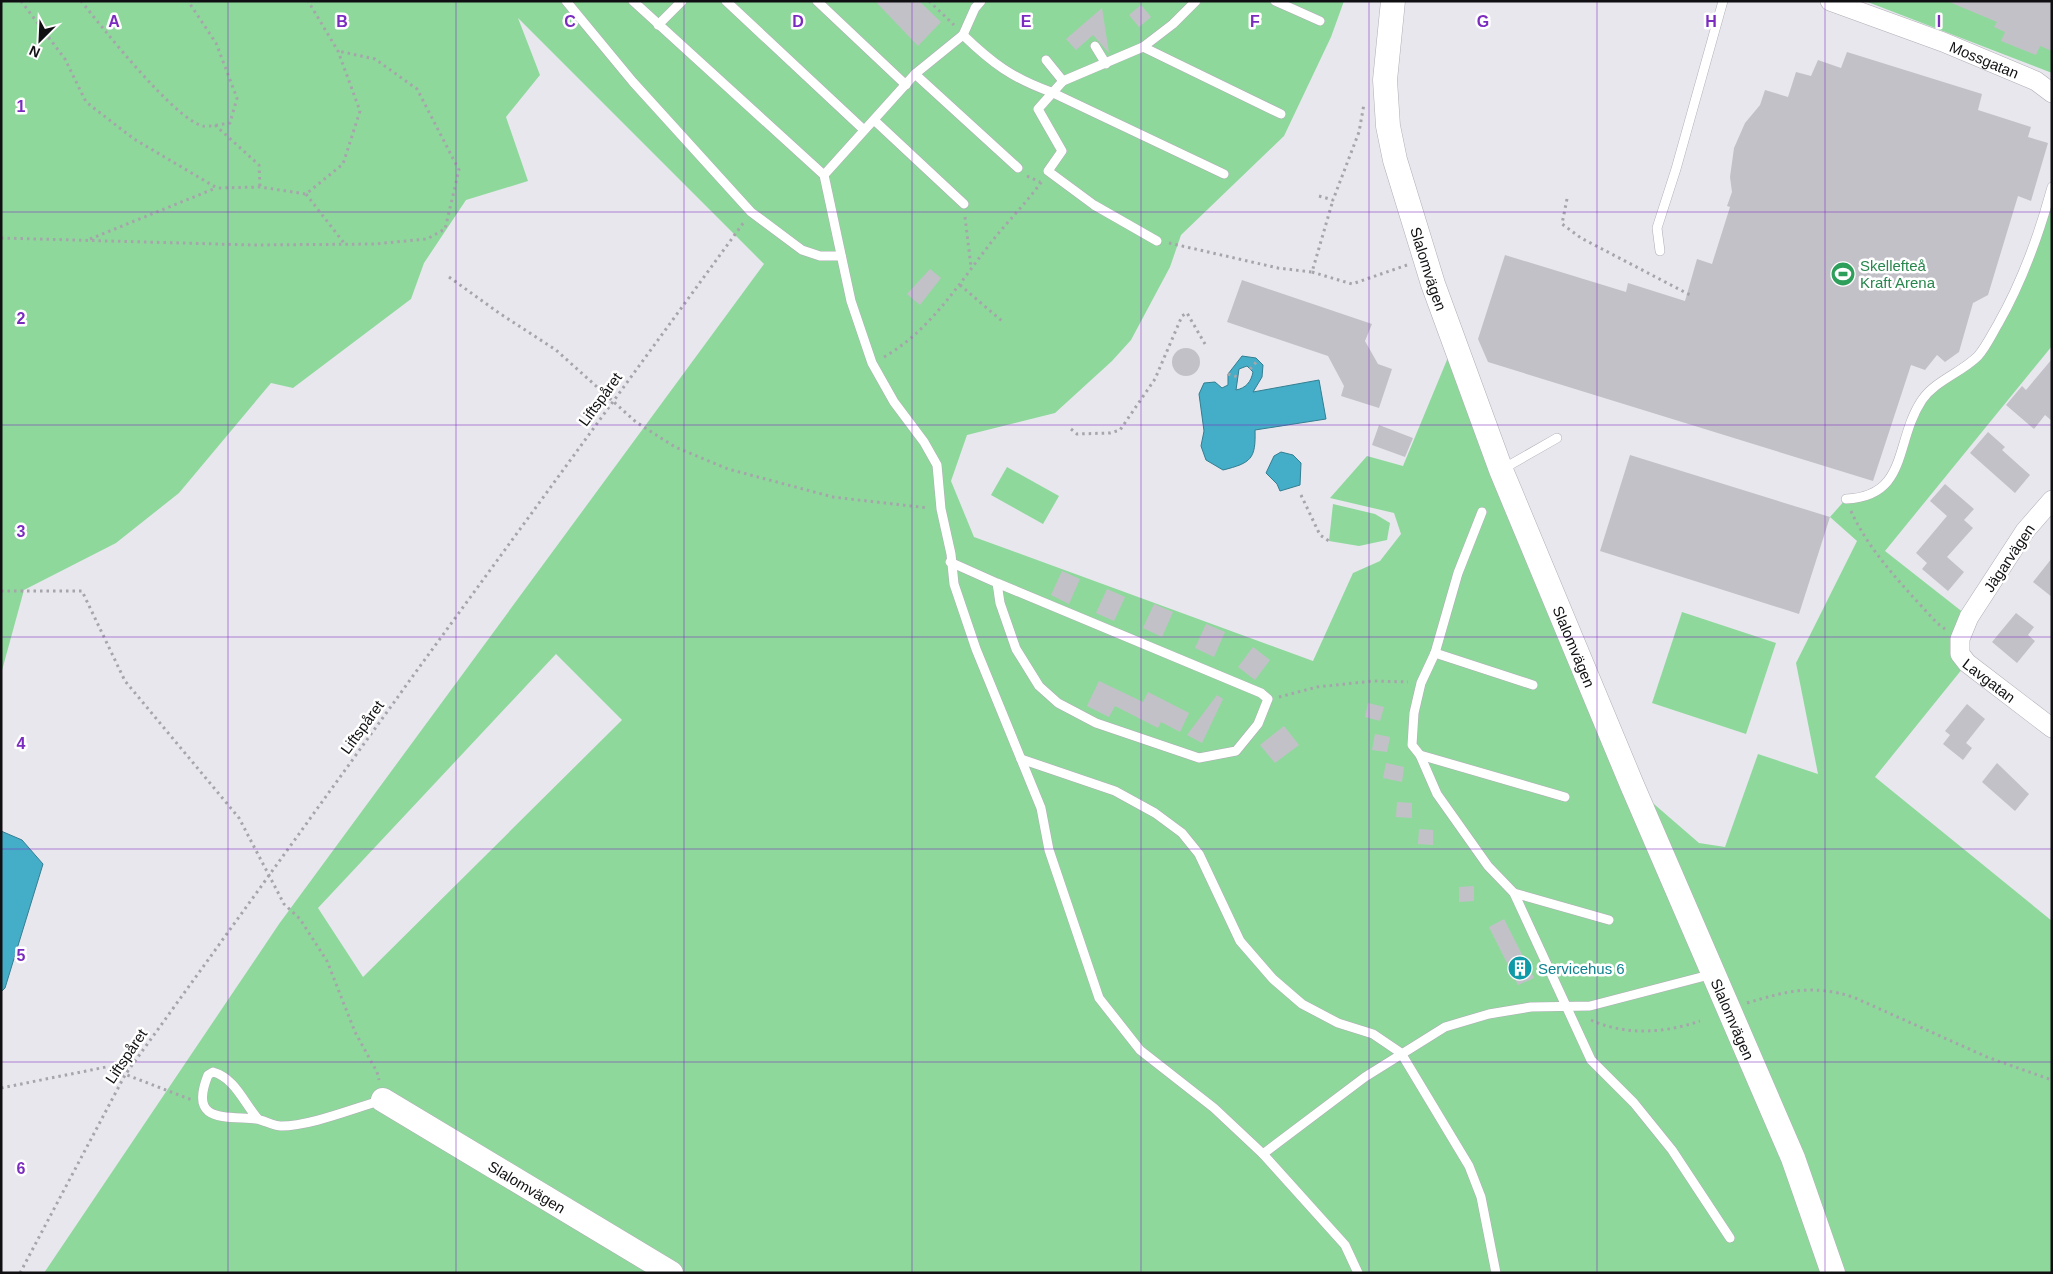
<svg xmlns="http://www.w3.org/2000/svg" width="2053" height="1274" font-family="Helvetica,sans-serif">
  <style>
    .green { fill: #8fd89c; fill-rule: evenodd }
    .water { fill: #44aec8; stroke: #347e91; fill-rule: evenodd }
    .building { fill: #c3c1c8 }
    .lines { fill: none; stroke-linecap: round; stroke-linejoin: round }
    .service-casing { stroke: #afaeb5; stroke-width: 10 }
    .minor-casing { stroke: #afaeb5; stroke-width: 20 }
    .tertiary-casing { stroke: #afaeb5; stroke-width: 25 }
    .path { stroke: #a6a5ab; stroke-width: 3; stroke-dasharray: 2.5 4; stroke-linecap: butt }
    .service { stroke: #fff; stroke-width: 9 }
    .minor { stroke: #fff; stroke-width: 19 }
    .tertiary { stroke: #fff; stroke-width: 24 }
    .grid { fill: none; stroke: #7b2cbf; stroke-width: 1; stroke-opacity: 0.55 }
    .labels { text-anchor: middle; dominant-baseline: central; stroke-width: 5; stroke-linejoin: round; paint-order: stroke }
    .street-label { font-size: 15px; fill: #100f12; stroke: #fff }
    .leisure-label { font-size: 15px; fill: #27864d; stroke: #fff; text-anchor: start }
    .culture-label { font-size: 15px; fill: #0d838f; stroke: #fff; text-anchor: start }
    .grid-label { font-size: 16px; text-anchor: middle; font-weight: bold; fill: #7b2cbf; stroke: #fff; stroke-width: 5; stroke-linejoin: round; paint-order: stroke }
  </style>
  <rect width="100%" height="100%" fill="#e8e7ee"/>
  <g class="green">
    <path d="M1,1H1344L1331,37L1284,136L1181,235L1170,267L1131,340L1112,361L1055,413L967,435L951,481L974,537L1313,661L1353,573L1380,561L1401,534L1394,513L1330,498L1367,456L1403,466L1454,343L1632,785L1699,843L1725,847L1758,754L1818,774L1796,663L1857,541L1830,517L1846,499L1884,487L1922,401L1969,362L1993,332L2052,194V346L1885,551L1969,617L1967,663L1875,777L2052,921V1273H44L279,924L764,264L518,18L540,75L506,117L528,181L466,200L424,263L411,299L293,388L271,383L179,493L116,543L24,590L1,674ZM556,654L622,720L363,977L318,908Z"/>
    <path d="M1865,1H2052V73Z"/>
    <path d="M1007,467L1059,496L1043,524L991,495Z"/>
    <path d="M1333,504L1375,514L1390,523L1387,540L1359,546L1329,541Z"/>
    <path d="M1682,612L1776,643L1746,734L1652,703Z"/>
  </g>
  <g class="water">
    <path d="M1242,356L1256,358L1263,365L1262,377L1253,392L1319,380L1326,419L1255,430C1256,459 1251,463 1223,470L1206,460L1201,446L1204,431L1199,394L1204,383L1215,382L1222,388L1228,385V374ZM1247,366L1253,372C1251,382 1246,388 1236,390L1239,369Z"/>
    <path d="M1281,452L1293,455L1301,463L1300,485L1280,491L1277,484L1266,473L1274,456Z"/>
    <path d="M1,831L22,840L43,864L5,988L1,992Z"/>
  </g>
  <g class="building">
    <path d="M875,1H919L941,22L918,46Z"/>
    <path d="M1947,1H2052V51L2040,46L2036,55L2001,41L2005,32L1994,27L1997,22Z"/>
    <path d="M1141,5L1151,17L1139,27L1129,15Z"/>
    <path d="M1102,8L1109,53L1093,35L1076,50L1066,39Z"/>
    <path d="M1847,52L1982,94L1978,110L2031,127L2028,137L2048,143L2031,201L2018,196L1988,295L1973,303L1959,352L1945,362L1937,355L1925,370L1911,365L1873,481L1488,362L1478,339L1505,255L1626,292L1628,283L1685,301L1697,259L1712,264L1730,207L1727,206L1732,192L1730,177L1734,148L1745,123L1760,105L1765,90L1788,97L1796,72L1811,76L1818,60L1841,68Z"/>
    <path d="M930,269L941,278L920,305L907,294Z"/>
    <path d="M1242,280L1372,324L1365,341L1378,364L1392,369L1379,408L1341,396L1344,386L1328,356L1227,322Z"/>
    <circle cx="1186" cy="362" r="14"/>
    <path d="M2052,359V421L2045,415L2034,429L2006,405L2022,386L2026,390Z"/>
    <path d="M1379,425L1413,438L1405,457L1372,445Z"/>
    <path d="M1988,432L2005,447L2002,450L2030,475L2015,493L1970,453Z"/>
    <path d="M1630,455L1830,517L1799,614L1600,551Z"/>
    <path d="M1945,484L1974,509L1964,520L1973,528L1947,557L1964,572L1948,591L1922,569L1927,563L1916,553L1947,516L1930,501Z"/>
    <path d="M2052,558V597L2033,582Z"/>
    <path d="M1062,571L1080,579L1069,604L1051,595Z"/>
    <path d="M1107,589L1125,597L1114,621L1096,613Z"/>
    <path d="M1154,604L1173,612L1162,637L1143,628Z"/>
    <path d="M2016,613L2034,627L2028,635L2035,641L2017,663L1992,642Z"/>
    <path d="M1206,624L1225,632L1214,657L1195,648Z"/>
    <path d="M1253,647L1270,660L1255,680L1238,667Z"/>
    <path d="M1099,681L1143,702L1148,692L1189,713L1180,732L1161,722L1158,728L1115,706L1109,717L1087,706Z"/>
    <path d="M1217,695L1223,699L1202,743L1187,735Z"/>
    <path d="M1368,703L1384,707L1380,721L1365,717Z"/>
    <path d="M1967,704L1985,719L1966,743L1972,748L1963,760L1943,744L1950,735L1945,731Z"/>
    <path d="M1284,726L1299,745L1275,763L1260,745Z"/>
    <path d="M1375,734L1390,737L1387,752L1372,750Z"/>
    <path d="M1386,763L1404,767L1402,782L1383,778Z"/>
    <path d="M1997,763L2029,794L2015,811L1982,782Z"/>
    <path d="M1397,802L1412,803V818L1396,817Z"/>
    <path d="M1419,829L1433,830V845L1418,844Z"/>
    <path d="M1474,886V901L1459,902V887Z"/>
    <path d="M1504,919L1534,978L1518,985L1489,927Z"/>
  </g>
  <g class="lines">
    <defs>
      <g id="service">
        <path d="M566,1L633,82L751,212L802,250L820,256H841"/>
        <path d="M633,1L824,175L851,301L872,363L894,402L924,442L937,465L941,509L951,554L954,584L976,649L1041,808L1049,850L1099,998L1140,1050L1214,1108L1263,1154L1365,1077L1445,1027L1489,1014L1531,1007L1590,1006L1713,974"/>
        <path d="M726,1L864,130"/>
        <path d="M817,1L906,85"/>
        <path d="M1275,1L1320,21"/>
        <path d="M658,25L682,1"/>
        <path d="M963,35C992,63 1012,78 1051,92L1224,174"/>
        <path d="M1095,46L1106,64"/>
        <path d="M1143,47L1281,114"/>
        <path d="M1046,60L1063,81"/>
        <path d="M915,74L1018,168"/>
        <path d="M874,120L964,204"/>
        <path d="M824,175L915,74L963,35L975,8L981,1"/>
        <path d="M1157,241L1094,205L1048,171L1062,151L1038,109L1063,81L1143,47L1173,24L1196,1"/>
        <path d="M1660,251L1657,228L1676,169L1723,1"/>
        <path d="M1501,470L1557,438"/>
        <path d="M1846,499C1909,496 1894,442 1922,400C1936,380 1961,373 1978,356C1986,347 1992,334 1998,324C2023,280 2039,235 2052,187"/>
        <path d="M1482,512L1458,573L1435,653L1421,683L1414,713L1412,745L1420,755L1437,794L1488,866L1514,893L1591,1060L1634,1103L1672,1150L1730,1238"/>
        <path d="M950,562L997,583L1000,603L1016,649L1039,686L1058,703L1096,723L1199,758L1236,751L1258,724L1268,699L1261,693L997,583"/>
        <path d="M1435,653L1533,685"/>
        <path d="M1420,755L1565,797"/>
        <path d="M1021,759L1115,791L1155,813L1182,833L1199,854L1240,941L1273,979L1302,1004L1338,1023L1373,1034L1401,1053L1469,1166L1481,1197L1496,1273"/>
        <path d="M1514,893L1609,920"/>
        <path d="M258,1119C244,1103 235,1078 213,1072L208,1075C189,1122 222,1116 256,1119C264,1120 273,1126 281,1126C311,1126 354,1108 383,1100"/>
        <path d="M1263,1154L1345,1245L1358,1273"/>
      </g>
      <g id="minor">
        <path id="s1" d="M1830,1L1943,42L2036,81L2052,93"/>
        <path id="s2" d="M2052,500L2025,531L1969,617L1960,639V654L1967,663L2052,728"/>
      </g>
      <g id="tertiary">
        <path id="s3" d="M1393,1L1385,80L1388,126L1395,160L1433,284L1501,470L1632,785L1793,1158L1833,1273"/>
        <path id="s4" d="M383,1100L671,1273"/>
      </g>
    </defs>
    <use href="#service" class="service-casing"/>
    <use href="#minor" class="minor-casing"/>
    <use href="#tertiary" class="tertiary-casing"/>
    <g class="path">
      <path d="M21,1L65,59L86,102L134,139L217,188L260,187L306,194L343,164L360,111L338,51L308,1"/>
      <path d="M81,1C102,27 174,119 203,126C210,127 222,124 230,123L237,98L216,43L188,1"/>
      <path d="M929,1L954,25"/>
      <path d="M215,125L259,165L260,187"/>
      <path d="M1027,176L1040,182"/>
      <path d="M306,194L344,243"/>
      <path d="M1319,196L1333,200L1359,132L1364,104"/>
      <path d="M1567,199L1562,224L1581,238L1692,296"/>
      <path d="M965,217L971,267"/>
      <path d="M1,238L253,245L374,244L427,239L445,229L459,170L417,89L375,59L338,51"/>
      <path d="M90,239L216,188"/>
      <path d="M1169,243L1278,268L1312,272L1333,200"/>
      <path d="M1312,272L1352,284L1407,265"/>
      <path d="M449,277L499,313L556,350L636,422L675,447L728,469L833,497L928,508"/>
      <path d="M960,285L1002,321"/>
      <path d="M884,357C931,330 960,282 993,240C1009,220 1027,202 1042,181"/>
      <path d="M1250,369L1258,360"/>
      <path d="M1228,374L1238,377"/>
      <path d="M1071,429L1077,434L1110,433L1120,430L1155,379L1182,316L1187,313L1205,344"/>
      <path d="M1301,495L1320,535L1329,541"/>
      <path d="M1851,511C1870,553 1906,589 1937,623L1945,629"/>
      <path d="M1,591H82L125,681L239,818L284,904L300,919L327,961L355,1032L377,1072L379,1080"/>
      <path d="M1279,697L1317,687L1373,681L1408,682"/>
      <path d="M1747,1003C1787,991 1812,984 1853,997L1987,1057L2052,1080"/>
      <path d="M1591,1020C1626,1036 1665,1033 1700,1021"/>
      <path d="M1,1088L106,1067L192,1100"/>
      <path d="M20,1273L125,1075L418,669L744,222"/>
    </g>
    <use href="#service" class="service"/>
    <use href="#minor" class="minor"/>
    <use href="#tertiary" class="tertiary"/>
  </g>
  <path class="grid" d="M228,1V1273M456,1V1273M684,1V1273M912,1V1273M1141,1V1273M1369,1V1273M1597,1V1273M1825,1V1273M1,212H2052M1,425H2052M1,637H2052M1,849H2052M1,1062H2052"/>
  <defs>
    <symbol id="stadium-disc" viewBox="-11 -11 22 22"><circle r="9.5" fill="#2e9e5b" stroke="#fff"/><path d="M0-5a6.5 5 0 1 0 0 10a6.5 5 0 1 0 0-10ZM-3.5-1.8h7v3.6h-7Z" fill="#fff"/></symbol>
    <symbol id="building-disc" viewBox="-11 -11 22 22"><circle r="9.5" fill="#0f9aa8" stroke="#fff"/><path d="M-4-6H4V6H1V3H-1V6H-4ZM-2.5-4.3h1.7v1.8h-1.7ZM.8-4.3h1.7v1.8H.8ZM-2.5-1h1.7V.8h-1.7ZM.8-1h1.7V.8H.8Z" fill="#fff"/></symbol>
  </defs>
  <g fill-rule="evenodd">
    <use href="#stadium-disc" x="1829" y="260" width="28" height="28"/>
    <use href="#building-disc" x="1506" y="954" width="28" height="28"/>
  </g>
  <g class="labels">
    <g class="street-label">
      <text stroke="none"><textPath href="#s1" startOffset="165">Mossgatan</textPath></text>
      <text stroke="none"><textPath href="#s3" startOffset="274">Slalomvägen</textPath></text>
      <text transform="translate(600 399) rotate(-54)">Liftspåret</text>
      <text transform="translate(2009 558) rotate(-56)">Jägarvägen</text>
      <text stroke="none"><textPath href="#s3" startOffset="679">Slalomvägen</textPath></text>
      <text stroke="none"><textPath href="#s2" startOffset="222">Lavgatan</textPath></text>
      <text transform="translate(362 727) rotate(-54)">Liftspåret</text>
      <text stroke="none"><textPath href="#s3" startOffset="1084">Slalomvägen</textPath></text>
      <text transform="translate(126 1056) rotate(-56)">Liftspåret</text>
      <text stroke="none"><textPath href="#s4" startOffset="168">Slalomvägen</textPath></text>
    </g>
    <g class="leisure-label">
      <text x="1860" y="265">Skellefteå<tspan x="1860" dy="17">Kraft Arena</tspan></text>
    </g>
    <g class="culture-label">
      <text x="1538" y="968">Servicehus 6</text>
    </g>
  </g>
  <g class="grid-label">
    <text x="114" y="27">A</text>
    <text x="342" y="27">B</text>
    <text x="570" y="27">C</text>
    <text x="798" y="27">D</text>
    <text x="1026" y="27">E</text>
    <text x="1255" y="27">F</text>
    <text x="1483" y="27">G</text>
    <text x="1711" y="27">H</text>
    <text x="1939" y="27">I</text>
    <text x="21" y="112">1</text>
    <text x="21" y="324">2</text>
    <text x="21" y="537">3</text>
    <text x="21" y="749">4</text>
    <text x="21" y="961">5</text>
    <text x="21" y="1174">6</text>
  </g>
  <rect width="2053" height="1274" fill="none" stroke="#100f12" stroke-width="5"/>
  <g transform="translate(40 40) rotate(204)" stroke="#ffffff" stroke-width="4" paint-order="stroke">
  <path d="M0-4L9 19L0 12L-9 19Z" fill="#100f12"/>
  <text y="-8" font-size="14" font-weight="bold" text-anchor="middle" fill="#100f12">N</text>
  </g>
</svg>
